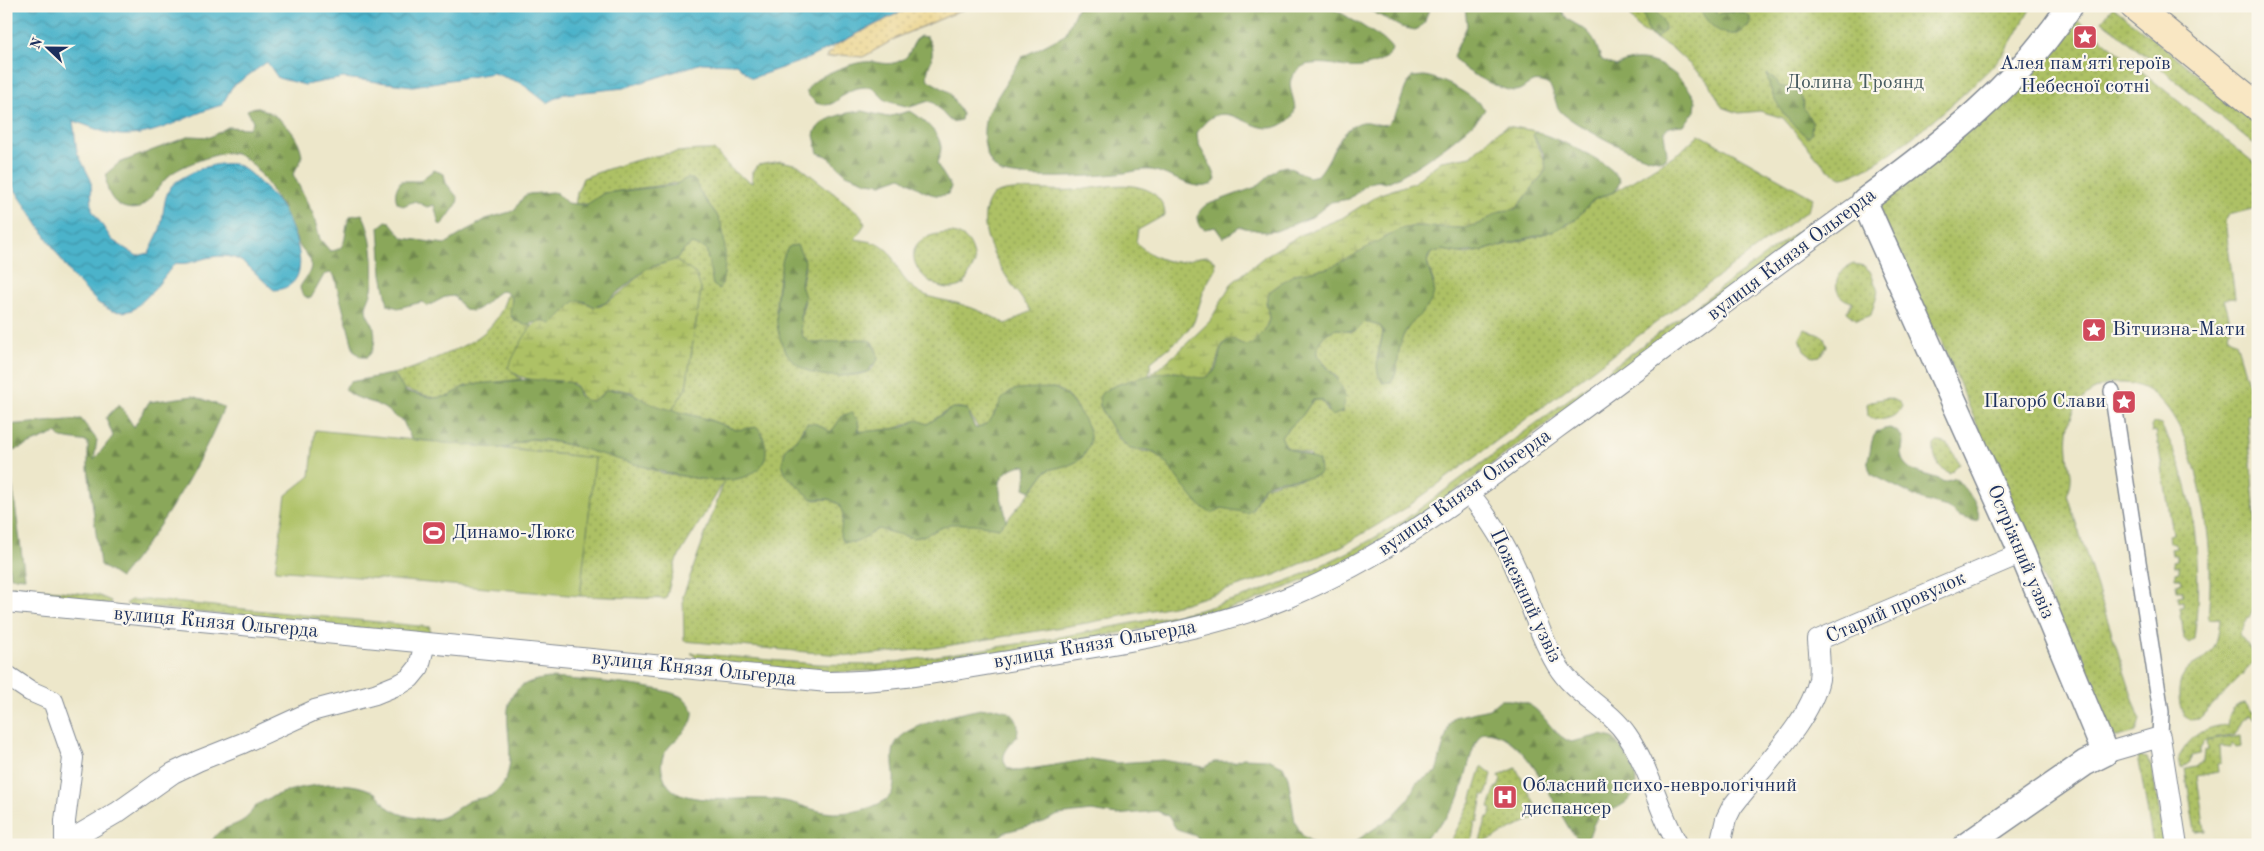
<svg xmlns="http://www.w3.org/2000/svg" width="2264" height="851" font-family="'Old Standard TT',serif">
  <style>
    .grass { fill: url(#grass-dots); stroke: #647862; fill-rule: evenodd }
    .forest { fill: url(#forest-firs); stroke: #526b5c }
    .wetland { fill: url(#wetland-marsh); stroke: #647862 }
    .sand { fill: url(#sand-dots); stroke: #84847e }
    .garden { fill: #adc165; stroke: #647862 }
    .water { fill: url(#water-waves); stroke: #337194 }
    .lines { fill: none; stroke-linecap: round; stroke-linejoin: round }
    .pedestrian-casing { stroke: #848b94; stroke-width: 18 }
    .minor-casing { stroke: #848b94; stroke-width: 22 }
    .tertiary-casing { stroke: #848b94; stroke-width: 28 }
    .secondary-casing { stroke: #848b94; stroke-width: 30 }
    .pedestrian { stroke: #fff; stroke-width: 15 }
    .minor { stroke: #fff; stroke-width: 20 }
    .tertiary { stroke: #fff; stroke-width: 25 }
    .secondary { stroke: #f9e7c3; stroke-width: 28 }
    .labels { text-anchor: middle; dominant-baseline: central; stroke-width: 4.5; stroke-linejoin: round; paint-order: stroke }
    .poi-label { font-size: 20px; fill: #1b2f5e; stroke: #fbf7ec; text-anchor: start }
    .park-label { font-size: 20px; fill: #475b60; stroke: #fbf7ec }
    .street-label { font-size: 20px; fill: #1b2f5e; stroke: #fbf7ec }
  </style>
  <defs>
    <pattern id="grass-dots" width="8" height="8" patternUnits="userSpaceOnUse" patternTransform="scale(1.25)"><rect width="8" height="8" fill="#adc165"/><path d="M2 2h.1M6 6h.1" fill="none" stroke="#8c9d56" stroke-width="1.8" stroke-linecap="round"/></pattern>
    <pattern id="forest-firs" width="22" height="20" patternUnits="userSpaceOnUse" patternTransform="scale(1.25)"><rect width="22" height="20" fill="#8aa75a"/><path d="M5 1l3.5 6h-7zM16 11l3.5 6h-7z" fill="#70884e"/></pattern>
    <pattern id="wetland-marsh" width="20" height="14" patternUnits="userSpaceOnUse" patternTransform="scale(1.25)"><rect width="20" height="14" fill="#adc165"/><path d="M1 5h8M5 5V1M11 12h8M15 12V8" fill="none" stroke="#8c9d56"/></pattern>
    <pattern id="sand-dots" width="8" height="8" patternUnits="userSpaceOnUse" patternTransform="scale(1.25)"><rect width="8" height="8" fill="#eeda9e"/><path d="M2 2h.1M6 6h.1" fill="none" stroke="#ccbb8a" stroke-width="1.8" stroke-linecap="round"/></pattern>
    <pattern id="water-waves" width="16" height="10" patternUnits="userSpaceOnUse" patternTransform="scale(1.25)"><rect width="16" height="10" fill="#4bb3ca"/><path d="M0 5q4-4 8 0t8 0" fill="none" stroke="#3e92a7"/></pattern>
  </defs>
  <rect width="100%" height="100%" fill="#fbf7ec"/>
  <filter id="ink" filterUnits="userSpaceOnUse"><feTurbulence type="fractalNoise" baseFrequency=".02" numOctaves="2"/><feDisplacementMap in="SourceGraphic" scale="10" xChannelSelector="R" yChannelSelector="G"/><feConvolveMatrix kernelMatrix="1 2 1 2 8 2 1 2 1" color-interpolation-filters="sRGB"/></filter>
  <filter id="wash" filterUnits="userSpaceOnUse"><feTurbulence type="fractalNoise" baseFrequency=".0096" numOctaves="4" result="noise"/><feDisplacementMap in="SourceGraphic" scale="20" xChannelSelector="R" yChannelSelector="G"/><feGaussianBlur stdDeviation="1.12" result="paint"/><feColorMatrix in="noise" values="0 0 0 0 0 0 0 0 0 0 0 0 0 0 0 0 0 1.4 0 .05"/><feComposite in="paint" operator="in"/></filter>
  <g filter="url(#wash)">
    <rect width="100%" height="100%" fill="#ede7ca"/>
    <g class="grass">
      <path d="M1623,6H2032C2023,21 2015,39 2004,53C1982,81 1875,177 1841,177L1827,169L1783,118L1760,111L1739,113L1722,107L1709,82L1673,49L1638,28Z"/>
      <path d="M2113,7L2258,123V147L2102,21Z"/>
      <path d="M2076,18L2258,166L2257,205L2252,209L2229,215L2225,221L2235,298L2224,299L2232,328L2229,330L2228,337L2236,342L2257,414L2247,415L2258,554V602L2239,634L2258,658L2199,719L2191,720L2184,716C2177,702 2176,679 2189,668C2196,662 2205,660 2211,652C2218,642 2219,630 2220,618L2208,619C2210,595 2211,571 2209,547C2205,497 2185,379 2118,383C2099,384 2081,396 2073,413C2066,428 2067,446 2069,462C2070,468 2072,475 2071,480C2071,485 2069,490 2067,495L2140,720L2136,732L2118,737L2109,736L1940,338L1934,334L1876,204Z"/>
      <path d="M1699,134L1813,198L1808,210L1406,508L1342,546L1275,575L1182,604L1087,623L927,649L851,656L684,641L683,596L724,482L676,561L666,599L580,596L595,458L503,448L530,439L555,442L597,451L662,473L702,479H726L760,467L765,459L744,430H736L707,419L672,410L686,388L701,289L680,263L675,260L685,249L692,244L706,249L710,261L717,215L699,191L679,183L604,193L591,204H575L577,193L583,178C625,162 669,149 714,150L734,172L752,183V172L758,165L781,161L798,165L860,214L865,224L855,239C906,245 884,266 916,290C929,299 946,300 960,304C977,309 992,316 1006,324L1031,311C1011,284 966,228 993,195C1012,185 1051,192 1073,190C1095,189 1121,181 1142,188C1154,191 1165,202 1165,215L1138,230L1136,242C1147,254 1167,265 1184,261C1192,259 1199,256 1208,256L1215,261L1216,268L1205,287L1194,322L1181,338L1151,362L1149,376C1134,381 1095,385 1100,406C1108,420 1116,443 1132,449C1145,454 1149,447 1163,460C1181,477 1191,500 1213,513L1222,508L1252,510L1264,487L1282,481L1303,479L1310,455L1286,447L1281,436L1302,416L1313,400H1322L1328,412L1339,380L1317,355C1315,344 1326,329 1339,329C1343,329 1347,331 1351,332L1365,322L1380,326L1383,332L1377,358L1379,375L1395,373L1400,341L1434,283L1427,262L1431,253L1442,250L1466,254L1481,251L1536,237L1569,224L1594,200L1616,191L1681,151ZM785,254L804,257L805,267L801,289L805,301L799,323L804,340C823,350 850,337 871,341C878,350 880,360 872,369C863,377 846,375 835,375C811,376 797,369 786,347C770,316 776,287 785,254ZM1053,388C1069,390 1080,414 1087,427C1090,432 1089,437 1088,442C1087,467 1063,464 1046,471L1033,489L1006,521L862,516L829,499L815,500C799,485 774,473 787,448C789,444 792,443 795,440C799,437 801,431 803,427L832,432L843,415L858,420L860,433L897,428L914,421L927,424C939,417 951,404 967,409L978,428C997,422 991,411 1001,404C1016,394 1036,391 1053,388Z"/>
      <path d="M1813,220L1810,230L1412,523L1332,569L1246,604L1172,624L911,669L820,673L700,662L691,653L816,664L877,665L1050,639L1200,610L1252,594L1297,577L1355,549L1403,521Z"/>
      <path d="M952,233C969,236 973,247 975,263L964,284C929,306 877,233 952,233Z"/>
      <path d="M1854,264L1864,266L1870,271L1878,291L1871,315L1857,320L1847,312L1852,302C1829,297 1833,271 1854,264Z"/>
      <path d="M507,294L512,298L511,317L525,325H532L519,347L513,373L522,379L465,386L450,396L435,398L403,389L392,374C409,371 421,365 436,358C471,343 497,333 507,294Z"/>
      <path d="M1805,329L1824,337L1827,346L1820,356L1813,357L1804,350L1800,338Z"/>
      <path d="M1888,398L1899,402L1902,406C1897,419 1879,423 1868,416L1867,404L1871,401Z"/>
      <path d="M2154,423L2161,425C2197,484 2203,573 2194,639L2189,643L2184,639L2180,607H2184V601L2179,602L2178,596L2183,595L2182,590H2177L2176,584L2181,583L2180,578H2175V573L2179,572V566L2174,567L2173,561L2177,560V555H2172L2171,549L2176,548L2175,543H2170L2169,535L2173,534L2156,431L2152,432L2151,426Z"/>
      <path d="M1937,442C1951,441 1954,454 1959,464L1950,473C1938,469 1933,458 1934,445Z"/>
      <path d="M13,586L97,595L111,601L110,604L14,595Z"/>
      <path d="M131,600H152L430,627L429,636L127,605V602Z"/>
      <path d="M2245,703L2253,712L2258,708V721L2249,715L2242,721L2235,735L2205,741L2200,749V754L2191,756L2190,762L2181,769L2179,757C2191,736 2202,727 2227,725C2229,713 2232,705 2245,703Z"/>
      <path d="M2241,736L2242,746L2236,747L2233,743L2231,747L2220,746L2221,763L2217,764L2218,772L2197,776L2205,831L2195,832L2185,769L2196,767L2203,761L2204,751L2208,750L2207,741Z"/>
      <path d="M2138,755L2147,758L2152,768L2165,845H2153Z"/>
      <path d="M1482,766L1492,774L1486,796L1483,795L1478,822L1475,821L1471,845H1449L1471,801Z"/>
      <path d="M1516,768L1541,815L1479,845L1487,817H1489L1492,809L1489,808L1496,787H1498L1501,780L1498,776Z"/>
    </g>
    <g class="forest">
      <path d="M1078,6H1237C1265,19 1297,0 1326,7C1339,10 1350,19 1361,25C1371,32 1385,38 1392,49C1390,57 1384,60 1376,63C1348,74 1338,61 1312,64C1305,64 1301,67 1296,72C1277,89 1314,111 1279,126C1250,138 1224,89 1197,133C1197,151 1213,162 1216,180C1203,198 1168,172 1151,170C1140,169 1128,173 1117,174C1082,177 1036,180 1002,173C983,163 980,130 988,112L1022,57L1065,35Z"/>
      <path d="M1362,6H1430L1424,24L1415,30L1401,27Z"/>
      <path d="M1465,6H1561C1563,22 1578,23 1588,32C1597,41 1597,51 1602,60L1616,66C1646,48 1682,72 1696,101L1695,111L1684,125C1656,126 1666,135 1667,155L1663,160C1646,163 1574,125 1561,112C1553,104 1556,87 1545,83C1528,77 1526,91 1514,91C1500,90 1457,69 1453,56L1467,26Z"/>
      <path d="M1698,6H1710L1718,14C1731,12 1738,8 1750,17V25L1738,34C1717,36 1707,23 1698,6Z"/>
      <path d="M1646,7C1656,9 1665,19 1665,30L1656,38L1648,32L1643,12Z"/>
      <path d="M920,36L927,37C940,57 924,66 928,80L949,92L962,114L961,120L952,122L948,119L934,103L929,101L910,107L886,101L872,87C865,87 855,87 848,92C836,99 834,109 816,103L807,94C804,79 851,63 864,62C879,60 886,68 902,60C912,55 911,42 920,36Z"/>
      <path d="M1767,74L1774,78L1779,86L1794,89L1802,98L1803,107L1812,122L1811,135L1808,137C1788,123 1770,99 1767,74Z"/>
      <path d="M1424,76C1444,79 1471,94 1485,109C1477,127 1405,177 1385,183L1378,181L1369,183L1349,199L1331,202L1312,217L1276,231L1266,232L1240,227L1223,238L1215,227L1205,229L1200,226C1196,216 1198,211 1206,205L1256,187L1278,168L1286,166L1309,177L1318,175C1333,159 1336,132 1359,123C1369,119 1377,127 1387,124C1403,110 1400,90 1412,77Z"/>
      <path d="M255,107C277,112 302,135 302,159L293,174L313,214L320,239L330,251C352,250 341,228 351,216L362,214C372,229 376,272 372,289C371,296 367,301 366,307C366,316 370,318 373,325C376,335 376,351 367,357H361L354,351L334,275L330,273L324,275L311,298C306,299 300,293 300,287C304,279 311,274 311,264C311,256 302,252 299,245C288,222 259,149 226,153C212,155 180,166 170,175C158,185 152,200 139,208C117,213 103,193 107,173L119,163L190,136L210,137L228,127L249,128L253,121L247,110Z"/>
      <path d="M863,111L887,117L910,111C921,117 941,134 941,148C941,153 938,159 937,164L951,187L948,194C931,200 915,185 901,177L882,184L867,182L846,174L827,156L818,153L814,135C818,118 847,112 863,111Z"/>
      <path d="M1536,131C1557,140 1611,160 1620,181L1616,191L1593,200L1576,219L1554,231L1481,251L1458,253L1442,250L1431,253C1421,262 1435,279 1434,290C1433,309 1412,318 1404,334C1396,348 1401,370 1391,382L1383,383C1371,367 1381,349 1383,332L1380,326L1365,322L1355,331C1349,332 1345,330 1339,329C1326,329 1315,344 1317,355C1330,374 1352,386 1342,412L1332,416L1322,400H1313L1302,416L1281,436L1286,447L1319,461L1320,472L1318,475C1301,482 1279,475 1264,487C1256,495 1257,507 1247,513L1222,508L1213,513C1190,507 1175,465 1153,452C1146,448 1138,451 1130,449C1121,442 1092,405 1101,394C1109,384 1160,371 1173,372C1184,372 1195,380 1207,376C1225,371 1212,340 1234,340L1244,345L1267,325L1269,319L1266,297L1270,291L1294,274L1328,268L1400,229L1415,226L1465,228L1481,223L1500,211L1516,209L1546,170L1544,154L1533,135Z"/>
      <path d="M434,170L444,174L446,183L458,198L457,204L442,225L439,224L434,205L427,207L415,201L403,206L397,202C394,194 396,188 401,181H419Z"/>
      <path d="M685,179H693L697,183C700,199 712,205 719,219C726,231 728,278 719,289L713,285L706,249L692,244L685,249L675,260L657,265L641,273L605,303L595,307L583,301L574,302L552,324L537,322L525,325L514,320L510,313L512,298C495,274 484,323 463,308L454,296L445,297L428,306L422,302L398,308L388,305L382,274L379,227L386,221L390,222L403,238L445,244L486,219L510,212L515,209L524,196L529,194L552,192L557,193L567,203L586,205L604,193L675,185Z"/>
      <path d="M797,245L805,261L801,285L805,297L800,317L802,336L809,342L815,343L861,339L871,341L877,352L878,360L867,372C795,389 767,351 779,282C781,271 781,254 790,246Z"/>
      <path d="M391,374L395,376L406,392L435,398L450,396L461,388L475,384L535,379L569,382L577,388L580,397H599L607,390L626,391L661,407L707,419L736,430L757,427C764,433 768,450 765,459C740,518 578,436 531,439C521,440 512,448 502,448C494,449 484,447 476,446C454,444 433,442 411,439L403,421C394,418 389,410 380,406C370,400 351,399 345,388L350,382Z"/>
      <path d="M1053,388C1067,390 1089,423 1090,436C1091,445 1087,451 1082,457C1072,468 1058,466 1046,471L1031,491L1024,488L1027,471L1026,466C1020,464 1016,467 1011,469C989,481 1006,503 1006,521L999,528L975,524H950L923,536L913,538L878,529L857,542H844L840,536L843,514L839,504L829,499H812L786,475L782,463L786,448L795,441L807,423L817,424L831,432L843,415L851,413L858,420L859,431C862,432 898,429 903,427C909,425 913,421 918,420L927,424L953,408L967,409L975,428H978C999,421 994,401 1011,391C1018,387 1043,389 1053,388Z"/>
      <path d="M193,396L224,407C199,468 162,527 120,578L100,565L88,468V442L61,438L56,433L8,453L25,578L11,577L6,555V425L81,419L97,440L94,460L113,436L106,418L119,404L134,427L149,402Z"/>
      <path d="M1890,428C1915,438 1894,451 1905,464C1915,476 1933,474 1944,482L1956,478C1964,490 1982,504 1978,520L1974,521L1958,516L1947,507L1922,500L1871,474C1865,459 1869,459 1871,446C1873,434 1876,430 1890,428Z"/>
      <path d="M550,678C581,680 653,684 680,696C686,699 690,704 693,710C696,736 656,742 662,771C664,779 668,788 676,792C704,806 747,795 778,800C797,802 814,812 833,813C850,813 869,810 884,801C905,788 885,759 897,741C909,724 961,713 981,709C1000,706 1023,711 1017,736C1010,747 997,755 1008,768L1018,771L1091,759L1116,763L1163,760L1204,767L1214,762H1235L1243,758L1267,759L1283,766L1288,777L1295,822L1302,835L1316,845H1201L1196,836L1177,830L1168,816L1157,811L1117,815L1091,811L1058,815L1044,822L1005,832L999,837L996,845H211C216,826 232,829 245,819C251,814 253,807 260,803C287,786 349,775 377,794C382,798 384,804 389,808C400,816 420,820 433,819C447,819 457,807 469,801C479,797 490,799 497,791C534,756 471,685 550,678Z"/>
      <path d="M1500,700C1546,697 1541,729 1571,742L1601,735L1613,738C1628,755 1649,785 1625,803C1617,809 1606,812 1598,818C1590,825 1594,835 1584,841L1576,837L1572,833C1552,802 1526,732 1484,732C1470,741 1466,785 1457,802C1448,818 1431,833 1418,845H1350L1393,816L1408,800L1416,783L1436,772L1449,725L1454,717L1489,709Z"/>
    </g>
    <g class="wetland">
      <path d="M1507,126L1536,131L1533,135C1539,151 1544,152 1546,170L1516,209L1500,211L1481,223L1465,228L1415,226L1400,229L1339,263L1328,268L1294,274L1270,291L1266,302L1269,319L1264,331L1252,344L1248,345C1242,345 1238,341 1233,340C1214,338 1222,371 1206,377C1196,380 1185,373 1176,372C1167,371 1158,374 1149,376L1178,352L1210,321L1231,284L1265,256L1302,234L1342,218L1380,194L1413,183L1441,161L1471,156L1492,136Z"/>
      <path d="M675,260L696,274L701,289L686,388L672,410L651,404L631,392L617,389L607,390L593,401C579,401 582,393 574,384C550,375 526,388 508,367C514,357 529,321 541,321C545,320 548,324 552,324L574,302L579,300L595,307L601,306L620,293L646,269Z"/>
    </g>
    <path class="sand" d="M912,6H972L900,36L863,57L841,55L826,58L836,45Z"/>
    <path class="garden" d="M315,430L595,458L580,596L275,570L286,495L310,476Z"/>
    <path class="water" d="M6,6H912L805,60L752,78L736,64L702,63L624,88L564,94L547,103L521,83L493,73L413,86L343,78L305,85L278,78L267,62L232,87L222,105C188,114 157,137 122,135C106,135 88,125 73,121L77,152L91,180L92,210L112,240L137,256L149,253C152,245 157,237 160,229C164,216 163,198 170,188C175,180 188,175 195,171C206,166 229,160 240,166C252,173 276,198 283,210C296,233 317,287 274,290C248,269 243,250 206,258C195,261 186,265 175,263L154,290L133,310L123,312L112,311L98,303L72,276L6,176Z"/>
  </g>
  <g filter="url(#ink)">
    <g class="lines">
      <defs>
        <path id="pedestrian" d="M2112,391L2161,712L2160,737"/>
        <g id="minor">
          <path d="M1469,493C1488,517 1505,542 1517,571C1531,603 1539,635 1557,665C1575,695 1608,707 1627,735C1650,768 1658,810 1678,845"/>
          <path d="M6,602L828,682C895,682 960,669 1026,658C1115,644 1205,632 1289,597C1388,556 1471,492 1557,428C1660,353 1761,275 1864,201"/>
          <path d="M6,675L30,691L53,701L73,758L65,821V845"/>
          <path d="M2105,753L2160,737L2177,845"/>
          <path d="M65,843L118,812L173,773L198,761L243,743L315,710L375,694L402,683L410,678L419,667L425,643"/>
          <path d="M1720,845L1726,819L1732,807C1758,771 1810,723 1819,679C1821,667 1819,653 1818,640L2022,553"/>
        </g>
        <path id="tertiary" d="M1967,845L2085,763L2105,753L2022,553L1864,201C1942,144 2016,87 2070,6"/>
        <path id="secondary" d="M2134,6L2258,107"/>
      </defs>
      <use href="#pedestrian" class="pedestrian-casing"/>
      <use href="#minor" class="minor-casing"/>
      <use href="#tertiary" class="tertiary-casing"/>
      <use href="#secondary" class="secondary-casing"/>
      <use href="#pedestrian" class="pedestrian"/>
      <use href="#minor" class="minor"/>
      <use href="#tertiary" class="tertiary"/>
      <use href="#secondary" class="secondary"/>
    </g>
  </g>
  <defs>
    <symbol id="sight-square" viewBox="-11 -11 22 22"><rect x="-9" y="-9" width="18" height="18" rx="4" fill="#d1495b" stroke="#fbf7ec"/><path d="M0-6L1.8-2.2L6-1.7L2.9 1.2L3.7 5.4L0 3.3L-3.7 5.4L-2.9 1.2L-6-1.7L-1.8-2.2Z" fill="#fff"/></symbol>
    <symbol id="stadium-square" viewBox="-11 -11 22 22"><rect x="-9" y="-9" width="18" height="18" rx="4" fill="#d1495b" stroke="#fbf7ec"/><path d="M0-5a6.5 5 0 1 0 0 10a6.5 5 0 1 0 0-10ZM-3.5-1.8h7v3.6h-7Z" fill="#fff"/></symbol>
    <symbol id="hospital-square" viewBox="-11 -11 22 22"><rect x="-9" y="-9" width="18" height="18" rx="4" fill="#d1495b" stroke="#fbf7ec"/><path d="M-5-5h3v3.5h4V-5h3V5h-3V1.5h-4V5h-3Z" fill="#fff"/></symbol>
  </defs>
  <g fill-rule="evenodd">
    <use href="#sight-square" x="2071" y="23" width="28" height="28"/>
    <use href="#sight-square" x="2080" y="316" width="28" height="28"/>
    <use href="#sight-square" x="2110" y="388" width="28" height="28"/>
    <use href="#stadium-square" x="420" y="519" width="28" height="28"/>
    <use href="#hospital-square" x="1491" y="783" width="28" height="28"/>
  </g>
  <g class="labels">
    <g class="poi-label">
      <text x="2085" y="64" text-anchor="middle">Алея пам'яті героїв<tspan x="2085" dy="23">Небесної сотні</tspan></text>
      <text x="2112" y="330">Вітчизна-Мати</text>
      <text x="2106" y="402" text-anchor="end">Пагорб Слави</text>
      <text x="452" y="533">Динамо-Люкс</text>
      <text x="1522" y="786">Обласний психо-неврологічний<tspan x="1522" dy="23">диспансер</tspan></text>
    </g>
    <g class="park-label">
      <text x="1855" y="83">Долина Троянд</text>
    </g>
    <g class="street-label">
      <text transform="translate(1792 255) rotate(-37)">вулиця Князя Ольгерда</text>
      <text transform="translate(1465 493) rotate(-35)">вулиця Князя Ольгерда</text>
      <text transform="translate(2020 552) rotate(67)">Остріжний узвіз</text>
      <text transform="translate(1525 596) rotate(65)">Пожежний узвіз</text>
      <text transform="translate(1896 608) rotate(-24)">Старий провулок</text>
      <text transform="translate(216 623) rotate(5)">вулиця Князя Ольгерда</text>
      <text transform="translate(1095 645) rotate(-10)">вулиця Князя Ольгерда</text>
      <text transform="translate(694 669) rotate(6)">вулиця Князя Ольгерда</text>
    </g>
  </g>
  <rect width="2264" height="851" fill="none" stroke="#fbf7ec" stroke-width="25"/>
  <g transform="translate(48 48) rotate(292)" stroke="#fbf7ec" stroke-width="4" paint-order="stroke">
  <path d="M0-4L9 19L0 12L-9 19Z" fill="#1b2f5e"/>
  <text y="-8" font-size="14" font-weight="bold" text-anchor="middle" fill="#1b2f5e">N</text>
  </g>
</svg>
